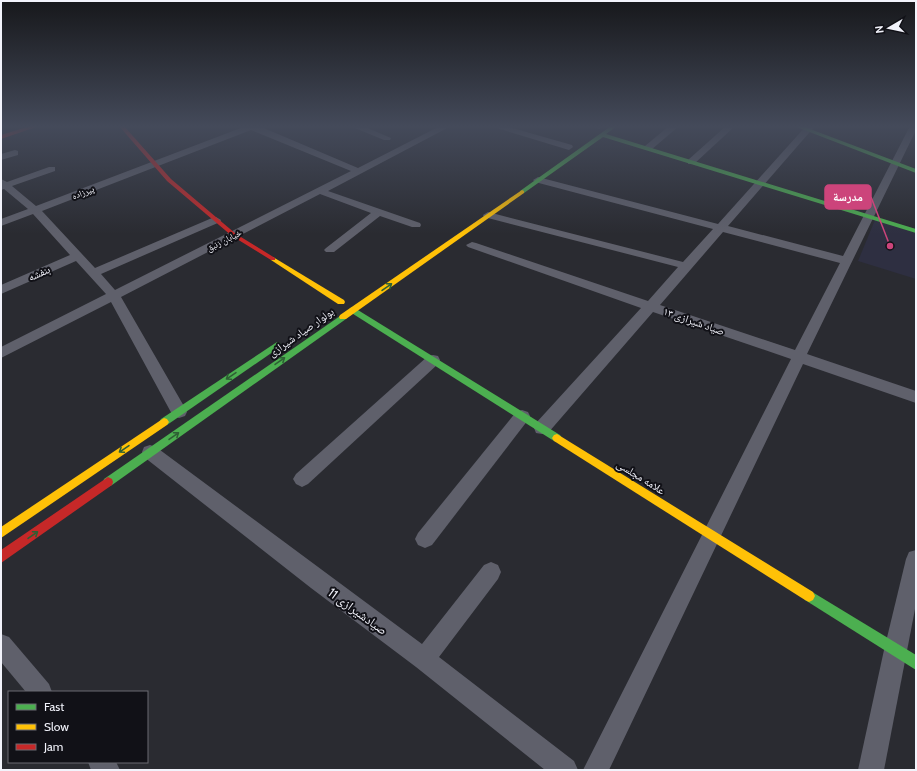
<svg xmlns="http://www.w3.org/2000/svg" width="917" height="771" font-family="Cabin,'Noto Naskh Arabic',sans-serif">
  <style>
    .built { fill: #2e2f41 }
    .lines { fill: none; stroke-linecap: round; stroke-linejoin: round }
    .street { fill: #5f606b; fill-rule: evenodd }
    .fast { fill: #4caf50; fill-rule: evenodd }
    .slow { fill: #ffc107; fill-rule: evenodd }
    .jam { fill: #c62828; fill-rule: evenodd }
    .oneway { stroke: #2e6034 }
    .labels { text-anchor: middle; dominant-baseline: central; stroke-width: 4; stroke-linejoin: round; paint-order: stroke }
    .far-street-label { font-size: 9px; fill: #f2f3fb; stroke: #111117 }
    .street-label { font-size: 11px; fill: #f2f3fb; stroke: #111117 }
    .near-street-label { font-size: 13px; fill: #f2f3fb; stroke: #111117 }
    .leader { fill: none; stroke: #cc447b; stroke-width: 1.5 }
    .callout-dot { fill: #cc447b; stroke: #111117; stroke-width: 1.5 }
    .callout { fill: #cc447b; stroke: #cc447b; stroke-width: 1.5 }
    .callout-label { font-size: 12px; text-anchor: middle; font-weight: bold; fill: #fff }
  </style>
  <rect width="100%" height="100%" fill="#2a2b31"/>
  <path class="built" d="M875,220L916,232V279L858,261Z"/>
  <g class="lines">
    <g class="street">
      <path d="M246,126H259L358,168L440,126H451L328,191L420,223L421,225L420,227H412L380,216L334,252H326L324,250L326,248L371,213L320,194L121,297L185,408L187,412L185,416L179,418L173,416L111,302L1,358V347L106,294L76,261L1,294V285L70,255L33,214L1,226V219L28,209L4,189L1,190V179L7,182L49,167H55V171L12,186L36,206ZM251,130L351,171L115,290L101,274L220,222L221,220L216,217L212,218L95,268L42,211Z"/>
      <path d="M350,126H363L391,138L390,140H384Z"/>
      <path d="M490,126H505L572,145L573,147L569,150Z"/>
      <path d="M593,126H603V127L599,129Z"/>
      <path d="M669,126H679L651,150H645V146Z"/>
      <path d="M726,126H735L694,164H688V160Z"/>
      <path d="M806,126H815L728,226L843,256L910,126H916V130L807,354L916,391V403L803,364L609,770H583L791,359L653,312L548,433L542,434L536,433L534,428L536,423L641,308L468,247L466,245L472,242L476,243L648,301L678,267L484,217L483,215L488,212L683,262L713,229L535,182L533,180L538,177L718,224ZM723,232L840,263L795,350L660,305Z"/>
      <path d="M15,150L18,151V155L1,160V154Z"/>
      <path d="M433,355L438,356L440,360L438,364L308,484L302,487L296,484L293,479L296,474L428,356Z"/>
      <path d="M522,410L528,412L530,416L528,420L432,545L425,548L418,545L415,539L418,533L516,412Z"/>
      <path d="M150,445L156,447L422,644L484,565L491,562L498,565L501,572L498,579L439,657L574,761L578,770H545L416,667L311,588L144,457L142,452L144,447Z"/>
      <path d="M916,550V604L884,770H858L884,650L906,559L909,552Z"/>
      <path d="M1,634L9,637L49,684L52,692H26L1,662Z"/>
      <path d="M88,762H116L120,770H91Z"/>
    </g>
    <g class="fast">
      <path d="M611,126H617L606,134L916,229V233L603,137L524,193H520V191Z"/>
      <path d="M794,126H802L916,169V173Z"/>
      <path d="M353,307L560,435L562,438L560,441L557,442L554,441L350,312L349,310L350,308Z"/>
      <path d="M343,314L346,315L347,317L346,319L112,485L108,487L104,485L103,482L104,479Z"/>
      <path d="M277,342L280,343L281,345L280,347L167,425H161L159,422L161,419Z"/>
      <path d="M809,590L916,655V670L805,600L803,596L805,592Z"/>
    </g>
    <g class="slow">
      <path d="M522,190L524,191V193L346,319H340L339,317L340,315Z"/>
      <path d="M273,257L344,300L345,302L344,304H338L271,260V258Z"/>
      <path d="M164,418L167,419L169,422L167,425L1,538V527Z"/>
      <path d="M557,434L813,592L815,596L813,600L809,602L805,600L554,441L552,438L554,435Z"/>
    </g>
    <g class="jam">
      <path d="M30,126H39L1,139V135Z"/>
      <path d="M119,126H124L171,179L236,234L275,258V260H271L232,236L167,181Z"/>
      <path d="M108,477L112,479L113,482L112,485L1,563V550Z"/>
    </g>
  </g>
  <defs><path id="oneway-shaft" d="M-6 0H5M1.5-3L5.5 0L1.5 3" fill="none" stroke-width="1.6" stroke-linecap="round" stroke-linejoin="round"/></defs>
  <g class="oneway">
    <use href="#oneway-shaft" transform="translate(387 287) rotate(-35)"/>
    <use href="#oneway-shaft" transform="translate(280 361) rotate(-35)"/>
    <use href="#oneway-shaft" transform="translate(231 376) rotate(146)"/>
    <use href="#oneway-shaft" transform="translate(174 436) rotate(-35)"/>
    <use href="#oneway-shaft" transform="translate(124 449) rotate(146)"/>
    <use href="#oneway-shaft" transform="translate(33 535) rotate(-35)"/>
  </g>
  <linearGradient id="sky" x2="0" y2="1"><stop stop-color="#17181b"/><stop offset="0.54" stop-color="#444a5a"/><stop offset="1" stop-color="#444a5a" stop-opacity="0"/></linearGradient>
  <rect width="917" height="234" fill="url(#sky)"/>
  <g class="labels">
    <g class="far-street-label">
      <text transform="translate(83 192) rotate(-21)">پیرزاده</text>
      <text transform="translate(224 240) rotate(-27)">خیابان زنبق</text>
    </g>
    <g class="street-label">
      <text transform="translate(39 273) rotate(-24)">بنفشه</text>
      <text transform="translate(694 321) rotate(19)">صیاد شیرازی ۱۳</text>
      <text transform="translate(301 332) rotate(-35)">بولوار صیاد شیرازی</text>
      <text transform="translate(641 477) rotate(32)">علامه مجلسی</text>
    </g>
    <g class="near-street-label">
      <text transform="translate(358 611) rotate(36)">صیادشیرازی 11</text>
    </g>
  </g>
  <path class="leader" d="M890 246L871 197"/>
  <circle class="callout-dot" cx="890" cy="246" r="4"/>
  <rect class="callout" x="825" y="185" width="46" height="24" rx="4"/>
  <g class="callout-label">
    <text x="848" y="201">مدرسة</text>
  </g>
  <rect width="917" height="771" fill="none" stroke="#f2f3fb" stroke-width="4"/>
  <rect x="8" y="691" width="140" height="72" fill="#111117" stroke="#6b6b72"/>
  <rect x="16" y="704" width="20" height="6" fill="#4caf50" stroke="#6b6b72"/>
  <text x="44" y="711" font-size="12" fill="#f2f3fb">Fast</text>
  <rect x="16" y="724" width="20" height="6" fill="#ffc107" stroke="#6b6b72"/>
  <text x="44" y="731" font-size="12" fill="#f2f3fb">Slow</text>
  <rect x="16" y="744" width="20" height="6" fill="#c62828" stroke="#6b6b72"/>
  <text x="44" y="751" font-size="12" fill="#f2f3fb">Jam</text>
  <g transform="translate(889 28) rotate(261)" stroke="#111117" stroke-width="3" paint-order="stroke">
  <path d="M0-3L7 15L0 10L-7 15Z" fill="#f2f3fb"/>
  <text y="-6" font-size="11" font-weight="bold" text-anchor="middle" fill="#f2f3fb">N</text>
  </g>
</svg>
